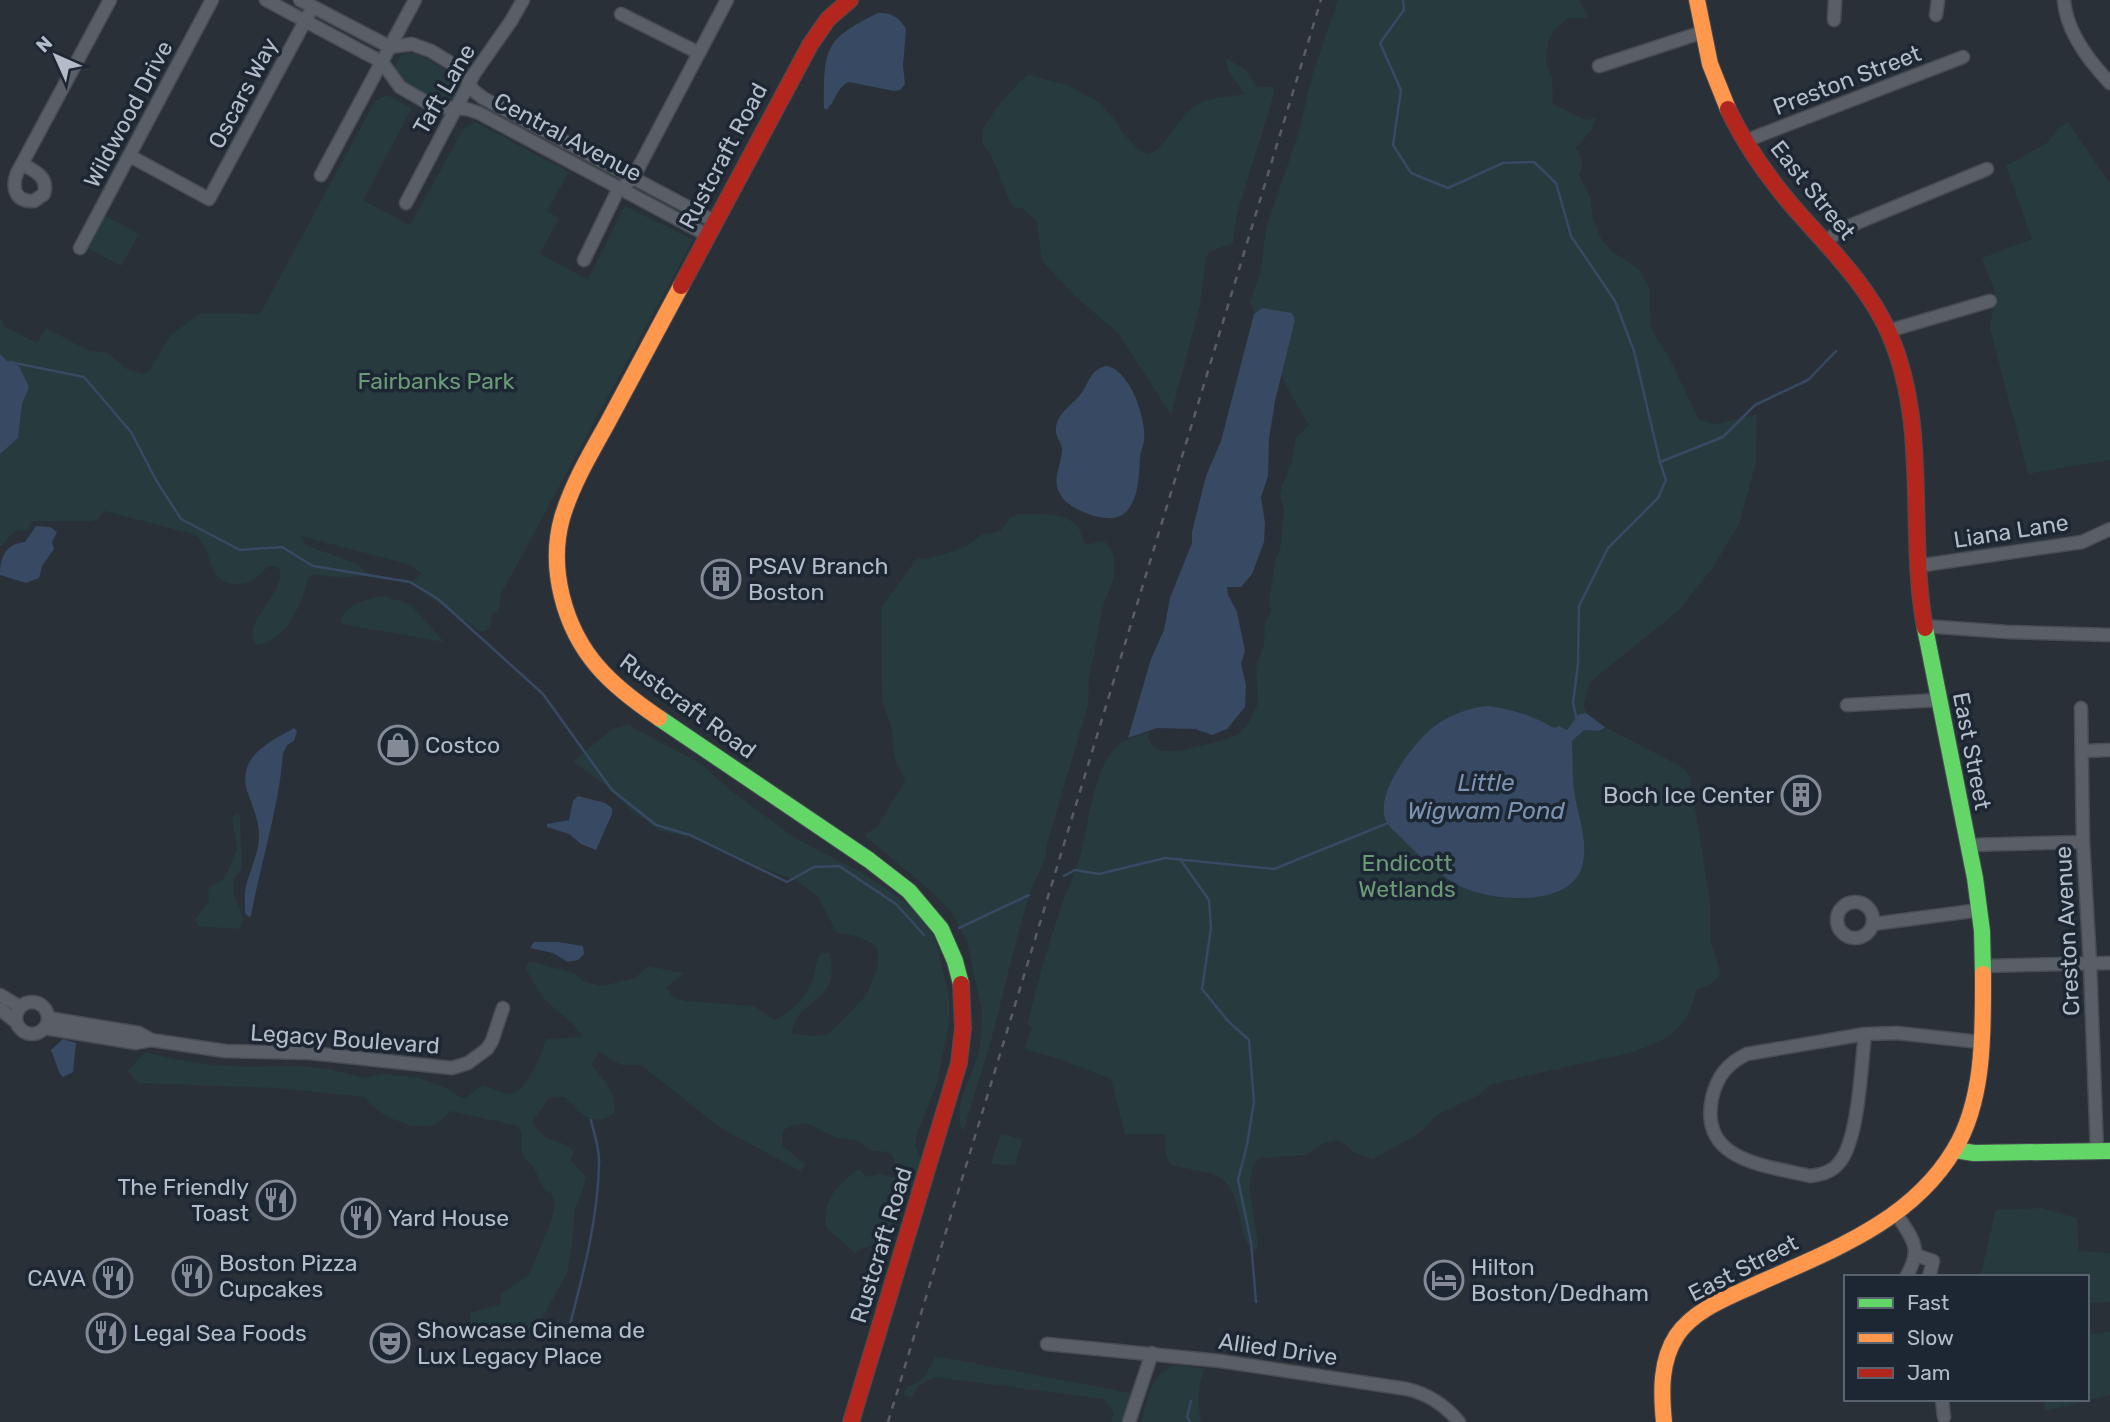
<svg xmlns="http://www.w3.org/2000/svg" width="2110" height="1422" font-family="Rubik,sans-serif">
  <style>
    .green { fill: #273a3e }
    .water { fill: #384963 }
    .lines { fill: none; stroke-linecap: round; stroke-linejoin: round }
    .stream { stroke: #384963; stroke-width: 2.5 }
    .street-casing { stroke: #484c53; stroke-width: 15 }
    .fast-casing { stroke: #484c53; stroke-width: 18 }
    .slow-casing { stroke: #484c53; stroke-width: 18 }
    .jam-casing { stroke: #484c53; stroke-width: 18 }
    .street { stroke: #5a5e66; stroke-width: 12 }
    .fast { stroke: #63d668; stroke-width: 16 }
    .slow { stroke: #ff974d; stroke-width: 16 }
    .jam { stroke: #b3261e; stroke-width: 16 }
    .rail { stroke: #595d64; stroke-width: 2.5; stroke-dasharray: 7 7; stroke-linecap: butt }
    .labels { text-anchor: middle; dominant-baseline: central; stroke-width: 7; stroke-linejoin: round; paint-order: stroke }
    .street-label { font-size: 23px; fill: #b4bcc9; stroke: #1d2633 }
    .park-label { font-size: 23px; fill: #6b9a76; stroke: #1d2633 }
    .poi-label { font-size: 23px; fill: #b4bcc9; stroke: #1d2633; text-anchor: start }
    .water-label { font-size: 24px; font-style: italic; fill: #7c92b1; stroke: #1d2633 }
  </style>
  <rect width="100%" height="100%" fill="#2a3038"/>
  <g class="green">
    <path d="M1338,0H1579L1589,18H1568L1554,30L1548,42L1546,62L1552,77L1553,104L1585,120L1596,118L1593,128L1576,148L1583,163L1579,174L1590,197L1593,217L1600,237L1611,251L1638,268L1649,287L1651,329L1669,357L1699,420L1716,424L1757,414L1756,462L1740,522L1712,569L1678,611L1589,683L1584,706L1592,729L1600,731L1605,727L1682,767L1690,777L1710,900L1711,942L1721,975L1708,986L1696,989C1694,1006 1685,1024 1671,1034C1645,1053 1609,1057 1579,1064C1549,1070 1519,1078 1489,1085L1479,1095L1437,1115L1418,1134L1373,1159L1355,1153L1342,1142L1335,1141L1322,1144L1306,1155L1260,1158L1253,1164L1249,1187L1258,1244L1254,1253C1234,1232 1245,1189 1215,1175C1202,1170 1185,1169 1171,1165L1166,1156L1165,1134H1125L1111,1079L1059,1059L1024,1049L1032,1027L1027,1025C1036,989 1046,952 1058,916C1065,894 1076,872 1082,850C1088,822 1095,768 1115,748C1125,738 1137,736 1149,733L1148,738C1150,743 1154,748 1159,750C1174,755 1216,742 1232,737L1238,735L1248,724L1258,703L1256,668L1264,644L1265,624L1271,611L1269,601L1276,557L1280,550L1284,510L1280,495L1282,485L1292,462L1296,438L1309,425L1288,389L1250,302L1260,274L1266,229L1299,131L1311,79Z"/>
    <path d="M409,53L418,54L456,75C465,84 457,97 446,101C428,97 400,86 395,66L402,55Z"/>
    <path d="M1226,58L1246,70L1256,86L1273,87L1274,94L1237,214L1233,243L1209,252L1206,258L1200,305L1171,415L1119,334L1076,297L1042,261L1037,221L1022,208H1015L1011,204L991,155L982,142L983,129L997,107L1021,80L1029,75L1067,85L1099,102L1113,118L1124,134L1139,150L1149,154C1165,149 1178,117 1195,106C1209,97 1229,97 1245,94L1229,73Z"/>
    <path d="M387,95L412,108L363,200L410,225L464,128L475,122L569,172L547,211L559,218L540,254L588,280L625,206L693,240L501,594L498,614L493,612L490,627L483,632L478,630L417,588L412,582L422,573L407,564L301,536L306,545L357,564L370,575L342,578L313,574L308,578C303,603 285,643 256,645C240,623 284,597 280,569L275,566H268C259,577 251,584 236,584C203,583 215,545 193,534C185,531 175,530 167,527C146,522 125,516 104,511L98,519L92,521H33L27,530L15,531L0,547V317L4,326L37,343L46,328L89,351L107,352L128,370L144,374L149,371L171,335L201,313L260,314L375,101Z"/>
    <path d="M2068,122L2110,184V460L2028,474L1990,328L1995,292L1982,258L2032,239L2006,166L2048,142L2058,128Z"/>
    <path d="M104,215L139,234L121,266L86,247Z"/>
    <path d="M1018,514C1033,514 1064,512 1075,524C1082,530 1081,538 1085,545L1102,541L1106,543L1114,555V579L1104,602L1089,678L1088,705L1048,841L1045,858L1030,893L1015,945L991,1041L963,1132C951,1107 973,1076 979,1051C981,1038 982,1024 982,1011L967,942L953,914L931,891L864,835L877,827L905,781L894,757L892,729L882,700L881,608L914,562L919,558L928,559L950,552L967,546L981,535L1000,531L1010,518Z"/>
    <path d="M383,596L410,604L444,642L343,624L340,621C346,604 368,599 383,596Z"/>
    <path d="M628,725L700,763L729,789L795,838L864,874L904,901L927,923L936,942L949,995V1023L937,1083L918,1131L915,1146L922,1163L919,1176L910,1193L893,1211L891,1240L884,1248C872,1242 865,1247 855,1253L826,1227C824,1196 835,1189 857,1170H861L867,1177L880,1174L893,1177L898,1171L893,1156L888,1152L873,1151L856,1140L837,1138L806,1123L790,1126L783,1131L782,1145L806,1165L800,1171L721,1128L641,1065H621L599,1052L592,1064C604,1083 617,1089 614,1113C590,1130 582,1111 564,1097L549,1098L532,1122C549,1149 557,1135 574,1151L571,1161L586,1177L583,1190L575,1209L572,1247L567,1273L536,1329L529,1336H513L470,1324V1313L501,1304L500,1294L529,1275L552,1219L555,1206L552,1194C540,1188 539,1177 533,1167C530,1162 524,1159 522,1153C519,1143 525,1136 518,1126L451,1111C446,1115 439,1123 433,1125C412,1131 376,1115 365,1097L277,1088L138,1083L128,1071L145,1052L173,1059L204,1064L245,1067L299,1066L329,1069L364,1078L383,1074L420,1078L450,1090L461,1098L467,1097L483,1085C491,1087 501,1093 510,1094C527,1094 541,1053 547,1039L583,1037L575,1026L545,1000L526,970L527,964L533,962L574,973L583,981L602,986L635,978L648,966L684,973L670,984L667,989L675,998L686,1001L754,1006L774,1020C788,1015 804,998 811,985C816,975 814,963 821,953H829C844,1004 795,996 792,1034L814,1036L828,1034L847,1016L867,994L878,967V949C866,937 854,935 837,933L818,897L797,881L760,867L701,839L660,831L631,810L604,784L573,762L612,729Z"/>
    <path d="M237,813L240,816L242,869L233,881L234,896L244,919L241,927L236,929L198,926L195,919L209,901L208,888L224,879L234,859L237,846L232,818Z"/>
    <path d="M1001,1133L1023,1140L1015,1165L991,1164Z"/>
    <path d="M2041,1208L2077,1218L2079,1251L2110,1253V1302L2087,1303V1277H1980L1996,1210Z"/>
    <path d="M2110,1331V1395L2045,1411L2044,1399H2087V1335Z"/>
    <path d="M935,1356L1131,1393L1122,1422H1111L1114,1413L1104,1399L935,1377L918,1386L912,1397L904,1395L907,1386C923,1384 929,1370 935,1356Z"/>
    <path d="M1178,1365L1205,1369C1197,1387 1198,1403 1201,1422H1141C1148,1399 1151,1370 1178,1365Z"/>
  </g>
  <g class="water">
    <path d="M878,13C892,12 900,18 906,29L903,66L905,84L900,90L894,91L849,82C836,87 836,102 826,110L824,108C824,49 823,40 878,13Z"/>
    <path d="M1262,308L1292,313L1295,320L1275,401L1269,439L1268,476L1261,497L1265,523L1264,542L1252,574L1241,587H1227L1228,595L1237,612L1245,651L1241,664L1246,685L1245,707L1227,729L1212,735L1195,729L1157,728L1128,738L1151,659L1164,630L1170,598L1192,543V532L1206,476L1221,441L1254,314Z"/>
    <path d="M0,354L7,361L19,366L29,387L22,404L18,438L0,454Z"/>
    <path d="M1106,366C1130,369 1147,420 1144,442C1143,447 1140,452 1140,457C1139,475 1139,507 1120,516C1112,520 1103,518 1094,516C1084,513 1068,506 1062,497C1050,481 1061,468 1062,451C1063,444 1056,438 1056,431C1055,415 1070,407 1079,396C1089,385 1089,370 1106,366Z"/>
    <path d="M36,526L50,527L57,532L52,542L54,549L42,566L39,578L26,583L0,575C0,558 5,544 25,542Z"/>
    <path d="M1487,706C1512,709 1533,716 1554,728L1559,726L1567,730L1578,715L1586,713L1605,727L1600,731L1584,730L1572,741C1573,757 1572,773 1574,789C1577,814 1588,838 1583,863C1574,910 1487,902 1456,884C1432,870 1411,847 1391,828C1388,824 1384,819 1384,813C1380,788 1413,744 1431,729C1446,716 1468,708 1487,706Z"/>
    <path d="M294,728L297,731L294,741L287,745L283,753C279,808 261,861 251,916L249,917L245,913C245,904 244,894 246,886C250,870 260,850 259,833C258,818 252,805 247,791C237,756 270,742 294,728Z"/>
    <path d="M578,796L605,803L612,808V814L596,850L581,844L569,834L547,827V824L569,820L573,801Z"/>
    <path d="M534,942H558L583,946L584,954L578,960L568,962L553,953L530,948Z"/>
    <path d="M63,1039L76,1043L73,1072L63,1077L60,1074L51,1050Z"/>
  </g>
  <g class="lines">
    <g class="stream">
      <path d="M1403,0L1404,10L1380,43L1401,90L1393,145L1411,173L1448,188L1503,163L1534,162L1556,183L1571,236L1615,301L1634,351L1660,462L1723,437L1755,405L1808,380L1836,351"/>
      <path d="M10,362L84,377L131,432L156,480L181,519L240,550L282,547L313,566L410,582L438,599L543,694L612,790L656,825L690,835L787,882L814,867L839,866L896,904L924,935"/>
      <path d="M1577,720L1573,703L1578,664L1579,606L1608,548L1658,498L1666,480L1660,462"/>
      <path d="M1180,859L1209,900L1211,928L1202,989L1228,1021L1249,1040L1254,1102L1247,1145L1238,1180L1251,1242L1256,1302"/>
      <path d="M1064,876L1075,870L1099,874L1165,858L1274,869L1388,823"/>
      <path d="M959,928L1029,895"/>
      <path d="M566,1340C581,1282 598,1223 599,1163C600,1149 594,1134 591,1120"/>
      <path d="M1190,1422L1187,1417L1191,1401"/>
    </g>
    <defs>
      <g id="street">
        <path d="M266,0L382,62L400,87L426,102L438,107L467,109L479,113L707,235"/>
        <path d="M300,0L390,47L412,44L431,51L459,68L474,91L483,98L714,221"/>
        <path d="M2064,0C2066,31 2089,61 2110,83"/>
        <path d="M621,14L699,53"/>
        <path d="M1936,15L1938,0"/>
        <path d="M1834,20L1835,0"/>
        <path d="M1599,66L1703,32"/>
        <path d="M1745,141L1963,57"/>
        <path d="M130,156L209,199L309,14"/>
        <path d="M22,164C35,171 49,177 44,194L34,201C16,202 11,189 17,173L110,0"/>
        <path d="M321,175L415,0"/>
        <path d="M406,203L474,74L511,21L523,0"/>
        <path d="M1826,241L1842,229L1987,169"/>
        <path d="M80,248L212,0"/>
        <path d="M584,260L617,192L633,178L727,0"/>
        <path d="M1888,331L1990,301"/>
        <path d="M1917,566L2082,542L2110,529"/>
        <path d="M1924,626L2008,632L2110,635"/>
        <path d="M1847,705L1939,700"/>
        <path d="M2081,708L2083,842L2090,963L2097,1152"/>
        <path d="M2083,751L2110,750"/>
        <path d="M1968,845L2083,842"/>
        <circle cx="1855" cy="920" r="18"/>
        <path d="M1873,924L1980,910"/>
        <path d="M1983,966L2110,963"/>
        <path d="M0,995L20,1007"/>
        <circle cx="32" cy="1018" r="16"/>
        <path d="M0,1009L16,1022"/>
        <path d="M48,1018L139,1033L151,1040"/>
        <path d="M45,1028L136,1043L151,1040L225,1051L310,1053L452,1068L468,1063L487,1049L492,1041L503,1008"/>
        <path d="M1865,1034C1861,1065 1859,1140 1839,1163C1832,1172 1821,1175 1810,1176C1764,1165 1699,1161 1712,1098C1717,1076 1728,1063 1747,1054L1865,1034L1897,1033L1980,1042"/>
        <path d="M1897,1215C1913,1240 1923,1248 1906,1277"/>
        <path d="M1916,1255L1933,1261L1929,1277"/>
        <path d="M1047,1344L1220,1361L1407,1389C1428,1394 1445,1405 1459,1422"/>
        <path d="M1942,1399L1944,1417"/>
        <path d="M1129,1422L1152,1353"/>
      </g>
      <g id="fast">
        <path d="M1925,628L1975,878L1982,931L1983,974"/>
        <path d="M659,718L869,860L909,891L941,929L955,961L961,984"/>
        <path d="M1955,1150L1974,1153L2110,1151"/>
      </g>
      <g id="slow">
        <path d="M1697,0L1710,64L1728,109"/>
        <path d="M659,718C637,703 615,687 598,667C564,628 548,568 562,518C572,484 591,453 608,422C632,377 656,332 681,286"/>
        <path d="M1664,1422C1661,1392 1660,1361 1677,1335C1695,1309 1729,1297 1757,1284C1830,1251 1911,1222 1954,1150C1985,1100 1983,1030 1983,974"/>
      </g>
      <g id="jam">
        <path d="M1728,109C1744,143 1765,173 1789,202C1825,244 1867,283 1889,333C1930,427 1907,531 1925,628"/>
        <path d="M681,286L810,45L828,19L850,0"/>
        <path d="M851,1422L959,1063L963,1028L961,984"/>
      </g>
    </defs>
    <use href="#street" class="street-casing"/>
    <use href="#fast" class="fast-casing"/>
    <use href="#slow" class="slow-casing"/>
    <use href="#jam" class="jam-casing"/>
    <use href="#street" class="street"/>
    <use href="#fast" class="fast"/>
    <use href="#slow" class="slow"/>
    <use href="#jam" class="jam"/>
    <path class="rail" d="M888,1422L1321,0"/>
  </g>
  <defs>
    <symbol id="building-ring" viewBox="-11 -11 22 22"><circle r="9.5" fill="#1d2633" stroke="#848b96" stroke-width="1.5"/><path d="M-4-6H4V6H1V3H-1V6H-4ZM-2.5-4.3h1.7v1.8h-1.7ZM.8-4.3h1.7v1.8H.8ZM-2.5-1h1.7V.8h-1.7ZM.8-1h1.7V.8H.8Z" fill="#848b96"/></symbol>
    <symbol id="shop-ring" viewBox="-11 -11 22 22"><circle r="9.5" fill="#1d2633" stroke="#848b96" stroke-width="1.5"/><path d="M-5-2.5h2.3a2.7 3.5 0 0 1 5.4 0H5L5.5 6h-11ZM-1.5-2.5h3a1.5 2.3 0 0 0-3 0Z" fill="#848b96"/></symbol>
    <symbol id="restaurant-ring" viewBox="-11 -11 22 22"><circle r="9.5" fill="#1d2633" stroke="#848b96" stroke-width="1.5"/><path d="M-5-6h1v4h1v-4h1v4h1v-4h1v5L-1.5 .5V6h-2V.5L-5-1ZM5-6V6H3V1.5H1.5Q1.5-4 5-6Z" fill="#848b96"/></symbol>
    <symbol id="hotel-ring" viewBox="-11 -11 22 22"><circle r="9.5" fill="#1d2633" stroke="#848b96" stroke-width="1.5"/><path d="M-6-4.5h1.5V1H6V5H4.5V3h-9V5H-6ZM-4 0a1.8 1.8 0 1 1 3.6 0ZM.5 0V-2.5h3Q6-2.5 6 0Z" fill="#848b96"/></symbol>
    <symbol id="theatre-ring" viewBox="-11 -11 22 22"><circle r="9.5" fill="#1d2633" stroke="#848b96" stroke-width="1.5"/><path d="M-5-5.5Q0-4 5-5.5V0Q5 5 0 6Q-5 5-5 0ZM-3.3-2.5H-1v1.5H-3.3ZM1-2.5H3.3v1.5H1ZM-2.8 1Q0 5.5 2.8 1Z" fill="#848b96"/></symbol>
  </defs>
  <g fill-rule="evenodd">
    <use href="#building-ring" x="699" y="557" width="44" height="44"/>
    <use href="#shop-ring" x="376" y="723" width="44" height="44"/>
    <use href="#building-ring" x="1779" y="773" width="44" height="44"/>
    <use href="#restaurant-ring" x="254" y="1178" width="44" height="44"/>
    <use href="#restaurant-ring" x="339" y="1196" width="44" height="44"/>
    <use href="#restaurant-ring" x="170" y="1254" width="44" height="44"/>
    <use href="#restaurant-ring" x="91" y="1256" width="44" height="44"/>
    <use href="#hotel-ring" x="1422" y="1258" width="44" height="44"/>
    <use href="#restaurant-ring" x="84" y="1311" width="44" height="44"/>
    <use href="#theatre-ring" x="368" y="1321" width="44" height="44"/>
  </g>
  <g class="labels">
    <g class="street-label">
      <text transform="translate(1847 80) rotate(-21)">Preston Street</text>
      <text transform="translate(444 89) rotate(-60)">Taft Lane</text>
      <text transform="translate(243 93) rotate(-62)">Oscars Way</text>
      <text transform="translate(128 114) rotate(-62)">Wildwood Drive</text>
      <text transform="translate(568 137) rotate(28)">Central Avenue</text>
      <text transform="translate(723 156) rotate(-62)">Rustcraft Road</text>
      <text transform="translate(1813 190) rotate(51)">East Street</text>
      <text transform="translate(2011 531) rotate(-9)">Liana Lane</text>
      <text transform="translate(688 706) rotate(36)">Rustcraft Road</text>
      <text transform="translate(1972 751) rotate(79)">East Street</text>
      <text transform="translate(2067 931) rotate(-93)">Creston Avenue</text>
      <text transform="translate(345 1039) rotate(4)">Legacy Boulevard</text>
      <text transform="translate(881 1245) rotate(-73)">Rustcraft Road</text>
      <text transform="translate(1743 1268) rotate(-27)">East Street</text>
      <text transform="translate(1278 1349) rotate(8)">Allied Drive</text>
    </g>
    <g class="park-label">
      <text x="436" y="381">Fairbanks Park</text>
      <text x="1407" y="863">Endicott<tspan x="1407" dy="26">Wetlands</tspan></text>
    </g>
    <g class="poi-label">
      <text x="748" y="566">PSAV Branch<tspan x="748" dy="26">Boston</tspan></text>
      <text x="425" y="745">Costco</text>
      <text x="1774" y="795" text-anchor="end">Boch Ice Center</text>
      <text x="249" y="1187" text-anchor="end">The Friendly<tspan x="249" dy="26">Toast</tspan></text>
      <text x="388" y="1218">Yard House</text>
      <text x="219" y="1263">Boston Pizza<tspan x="219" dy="26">Cupcakes</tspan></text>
      <text x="1471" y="1267">Hilton<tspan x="1471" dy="26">Boston/Dedham</tspan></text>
      <text x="86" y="1278" text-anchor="end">CAVA</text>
      <text x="417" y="1330">Showcase Cinema de<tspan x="417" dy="26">Lux Legacy Place</tspan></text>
      <text x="133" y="1333">Legal Sea Foods</text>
    </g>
    <g class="water-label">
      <text x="1486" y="783">Little<tspan x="1486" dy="28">Wigwam Pond</tspan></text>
    </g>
  </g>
  <rect x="1844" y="1275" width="245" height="126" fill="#1d2633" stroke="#59626f" stroke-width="2"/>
  <rect x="1858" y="1298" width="35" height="10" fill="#63d668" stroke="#59626f" stroke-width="2"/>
  <text x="1907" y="1310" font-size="21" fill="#b4bcc9">Fast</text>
  <rect x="1858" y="1333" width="35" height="10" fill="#ff974d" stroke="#59626f" stroke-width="2"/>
  <text x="1907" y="1345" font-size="21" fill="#b4bcc9">Slow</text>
  <rect x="1858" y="1368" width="35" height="10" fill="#b3261e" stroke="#59626f" stroke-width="2"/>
  <text x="1907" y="1380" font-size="21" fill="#b4bcc9">Jam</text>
  <g transform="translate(56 56) rotate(315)" stroke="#1d2633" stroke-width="5" paint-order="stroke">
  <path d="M0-5L12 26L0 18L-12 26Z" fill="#b4bcc9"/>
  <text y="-10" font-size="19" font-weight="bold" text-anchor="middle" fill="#b4bcc9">N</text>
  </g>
</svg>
